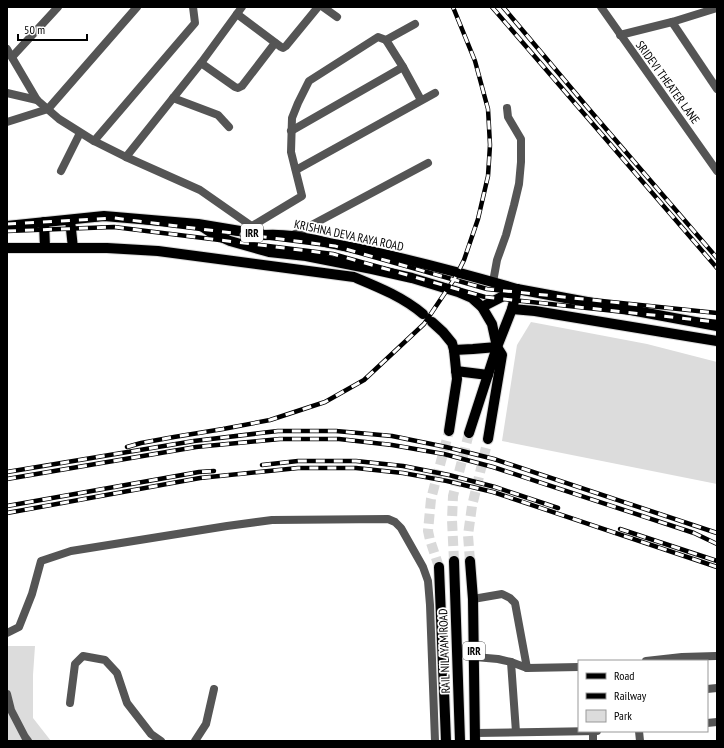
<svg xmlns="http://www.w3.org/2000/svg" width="724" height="748" font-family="'PT Sans Narrow',sans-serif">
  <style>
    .green { fill: #dcdcdc }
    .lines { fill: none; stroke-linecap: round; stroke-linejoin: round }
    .primary-tunnel { stroke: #d9d9d9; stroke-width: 10; stroke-dasharray: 10 5; stroke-linecap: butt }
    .primary-casing { stroke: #dbdbdb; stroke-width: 12 }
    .minor { stroke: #555; stroke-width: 8 }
    .primary { stroke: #000; stroke-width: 10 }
    .rail-casing { stroke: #000; stroke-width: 4.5 }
    .rail { stroke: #fff; stroke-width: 3; stroke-dasharray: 9; stroke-linecap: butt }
    .labels { text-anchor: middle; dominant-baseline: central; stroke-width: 3.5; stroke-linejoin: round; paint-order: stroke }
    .shield { fill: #fff; stroke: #4c4c4c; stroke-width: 1 }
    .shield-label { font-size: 11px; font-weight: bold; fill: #000 }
    .street-label { font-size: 12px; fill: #000; stroke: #fff }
  </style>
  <rect width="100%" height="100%" fill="#fff"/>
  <g class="green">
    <path d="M531,322L647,344L717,362V484L502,441L517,345Z"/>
    <path d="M7,646H35L33,675V718L51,741H7Z"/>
  </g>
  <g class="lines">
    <g class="primary-tunnel">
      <path d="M454,561L452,520L453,496L469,433"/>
      <path d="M470,561L468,535L472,506L488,439"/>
      <path d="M439,567L430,540L428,531L431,499L449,431"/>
    </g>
    <defs>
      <g id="primary">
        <path d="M70,220L73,248"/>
        <path d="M44,222L45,248"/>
        <path d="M7,226L104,216L198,224L264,235C289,233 314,240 339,245C399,256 458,272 517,289L717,326"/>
        <path d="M203,227L212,233L230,241L269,252L306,256L372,269L412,278L458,292L472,298L482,307L492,324L497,347L502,355L488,439"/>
        <path d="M7,248H107L158,251L354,277C378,287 403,297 423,314"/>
        <path d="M482,307L517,289"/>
        <path d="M512,309L535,311L717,341"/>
        <path d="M432,322L443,332L452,343L454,350L457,379L449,431"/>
        <path d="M454,350L473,349L497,347"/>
        <path d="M456,371L488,375"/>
        <path d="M469,433L497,347L512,309L517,289"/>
        <path d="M454,561L460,741"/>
        <path d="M470,561L473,599L475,741"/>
        <path d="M439,567L446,741"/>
      </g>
    </defs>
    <use href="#primary" class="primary-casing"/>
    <g class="minor">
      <path d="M323,7L337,17"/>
      <path d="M601,7L717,171"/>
      <path d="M237,14L281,47L283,48L286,46L318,7"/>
      <path d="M672,22L717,89"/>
      <path d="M620,35L672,22L717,8"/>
      <path d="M386,40L403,67L421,100"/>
      <path d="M7,49L37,100L59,119L94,141L126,157L200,190L263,234"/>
      <path d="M12,57L58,7"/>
      <path d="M201,63L235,87L238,88L242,86L275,43"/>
      <path d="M7,93L37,100"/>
      <path d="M173,98L218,115L229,127"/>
      <path d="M7,122L48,109L137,7"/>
      <path d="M291,131L403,67"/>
      <path d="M94,141L195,23L193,7"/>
      <path d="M126,157L201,63L242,7"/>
      <path d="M296,170L435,93"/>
      <path d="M61,171L80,133"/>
      <path d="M252,226L302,196L291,152L292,118L298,103L309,81L378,37L386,40L415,24"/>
      <path d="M291,236L428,163"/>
      <path d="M493,282L497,260L506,235L514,205L519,184L521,162V139L508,117L507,108"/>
      <path d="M473,599L502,594L510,598L515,603L527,668"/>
      <path d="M7,633L19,627L32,594L41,561L71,551L227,526L272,520L388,519L395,522L401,528L423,567L428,581L430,605L435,741"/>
      <path d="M475,657L498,659L511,662L527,668L579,667"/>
      <path d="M646,661L682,657L716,656"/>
      <path d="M511,662L516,732"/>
      <path d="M707,689L717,688"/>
      <path d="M7,694L11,710L25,737L28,741"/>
      <path d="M70,703L75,664L83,656L105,660L117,673L127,703L151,734L161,741"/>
      <path d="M707,723L717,722"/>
      <path d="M593,731V741"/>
      <path d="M639,731L640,741"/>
      <path d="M476,733L597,731"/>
      <path d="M195,741L206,724L214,689"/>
    </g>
    <use href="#primary" class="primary"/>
    <defs>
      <g id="rail">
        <path d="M492,7L717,268"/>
        <path d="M503,7L588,108L717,258"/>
        <path d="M7,224L114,218L335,246L487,289L717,313"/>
        <path d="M7,231L114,227L333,254L485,297L717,322"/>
        <path d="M127,447L141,443L174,437L223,429L270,420L325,402L364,380L424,324L455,278L464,260L478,219L488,176L490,145L488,109L475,61L453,7"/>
        <path d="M262,465L298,461H356L403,466L449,475L495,487L558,508"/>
        <path d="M7,472L194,441L278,431H336L392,436L446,447L494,459L717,533"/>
        <path d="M7,479L196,447L280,439H339L392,445L444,454L493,467L694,533L717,544"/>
        <path d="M7,506L199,472L214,471"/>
        <path d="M7,513L200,478L298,468H356L403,473L447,481L493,492L717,567"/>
        <path d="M620,529L717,561"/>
      </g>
    </defs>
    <use href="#rail" class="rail-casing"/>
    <use href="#rail" class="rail"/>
  </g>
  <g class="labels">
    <g class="shield">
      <rect x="241" y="224" width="22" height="18" rx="3"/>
      <rect x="463" y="642" width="22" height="18" rx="3"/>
    </g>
    <g class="shield-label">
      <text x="252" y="233">IRR</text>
      <text x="474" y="651">IRR</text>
    </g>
    <g class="street-label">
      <text transform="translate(668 82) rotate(54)">SRIDEVI THEATER LANE</text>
      <text transform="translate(349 235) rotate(12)">KRISHNA DEVA RAYA ROAD</text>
      <text transform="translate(444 651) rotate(-92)">RAIL NILAYAM ROAD</text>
    </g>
  </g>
  <rect width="724" height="748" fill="none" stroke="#000000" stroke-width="16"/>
  <rect x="578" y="660" width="130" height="72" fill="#ffffff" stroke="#999999"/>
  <rect x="586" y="673" width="20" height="6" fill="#000000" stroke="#999999"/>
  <text x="614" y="680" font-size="12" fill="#000000">Road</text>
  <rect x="586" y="693" width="20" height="6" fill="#000000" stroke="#999999"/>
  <text x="614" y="700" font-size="12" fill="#000000">Railway</text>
  <rect x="586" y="710" width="20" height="12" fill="#dcdcdc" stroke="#999999"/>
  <text x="614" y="720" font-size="12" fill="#000000">Park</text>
  <path d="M18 34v6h69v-6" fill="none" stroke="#000000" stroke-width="2"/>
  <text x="24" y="34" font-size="12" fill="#000000" stroke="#ffffff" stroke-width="3" paint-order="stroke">50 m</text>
</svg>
